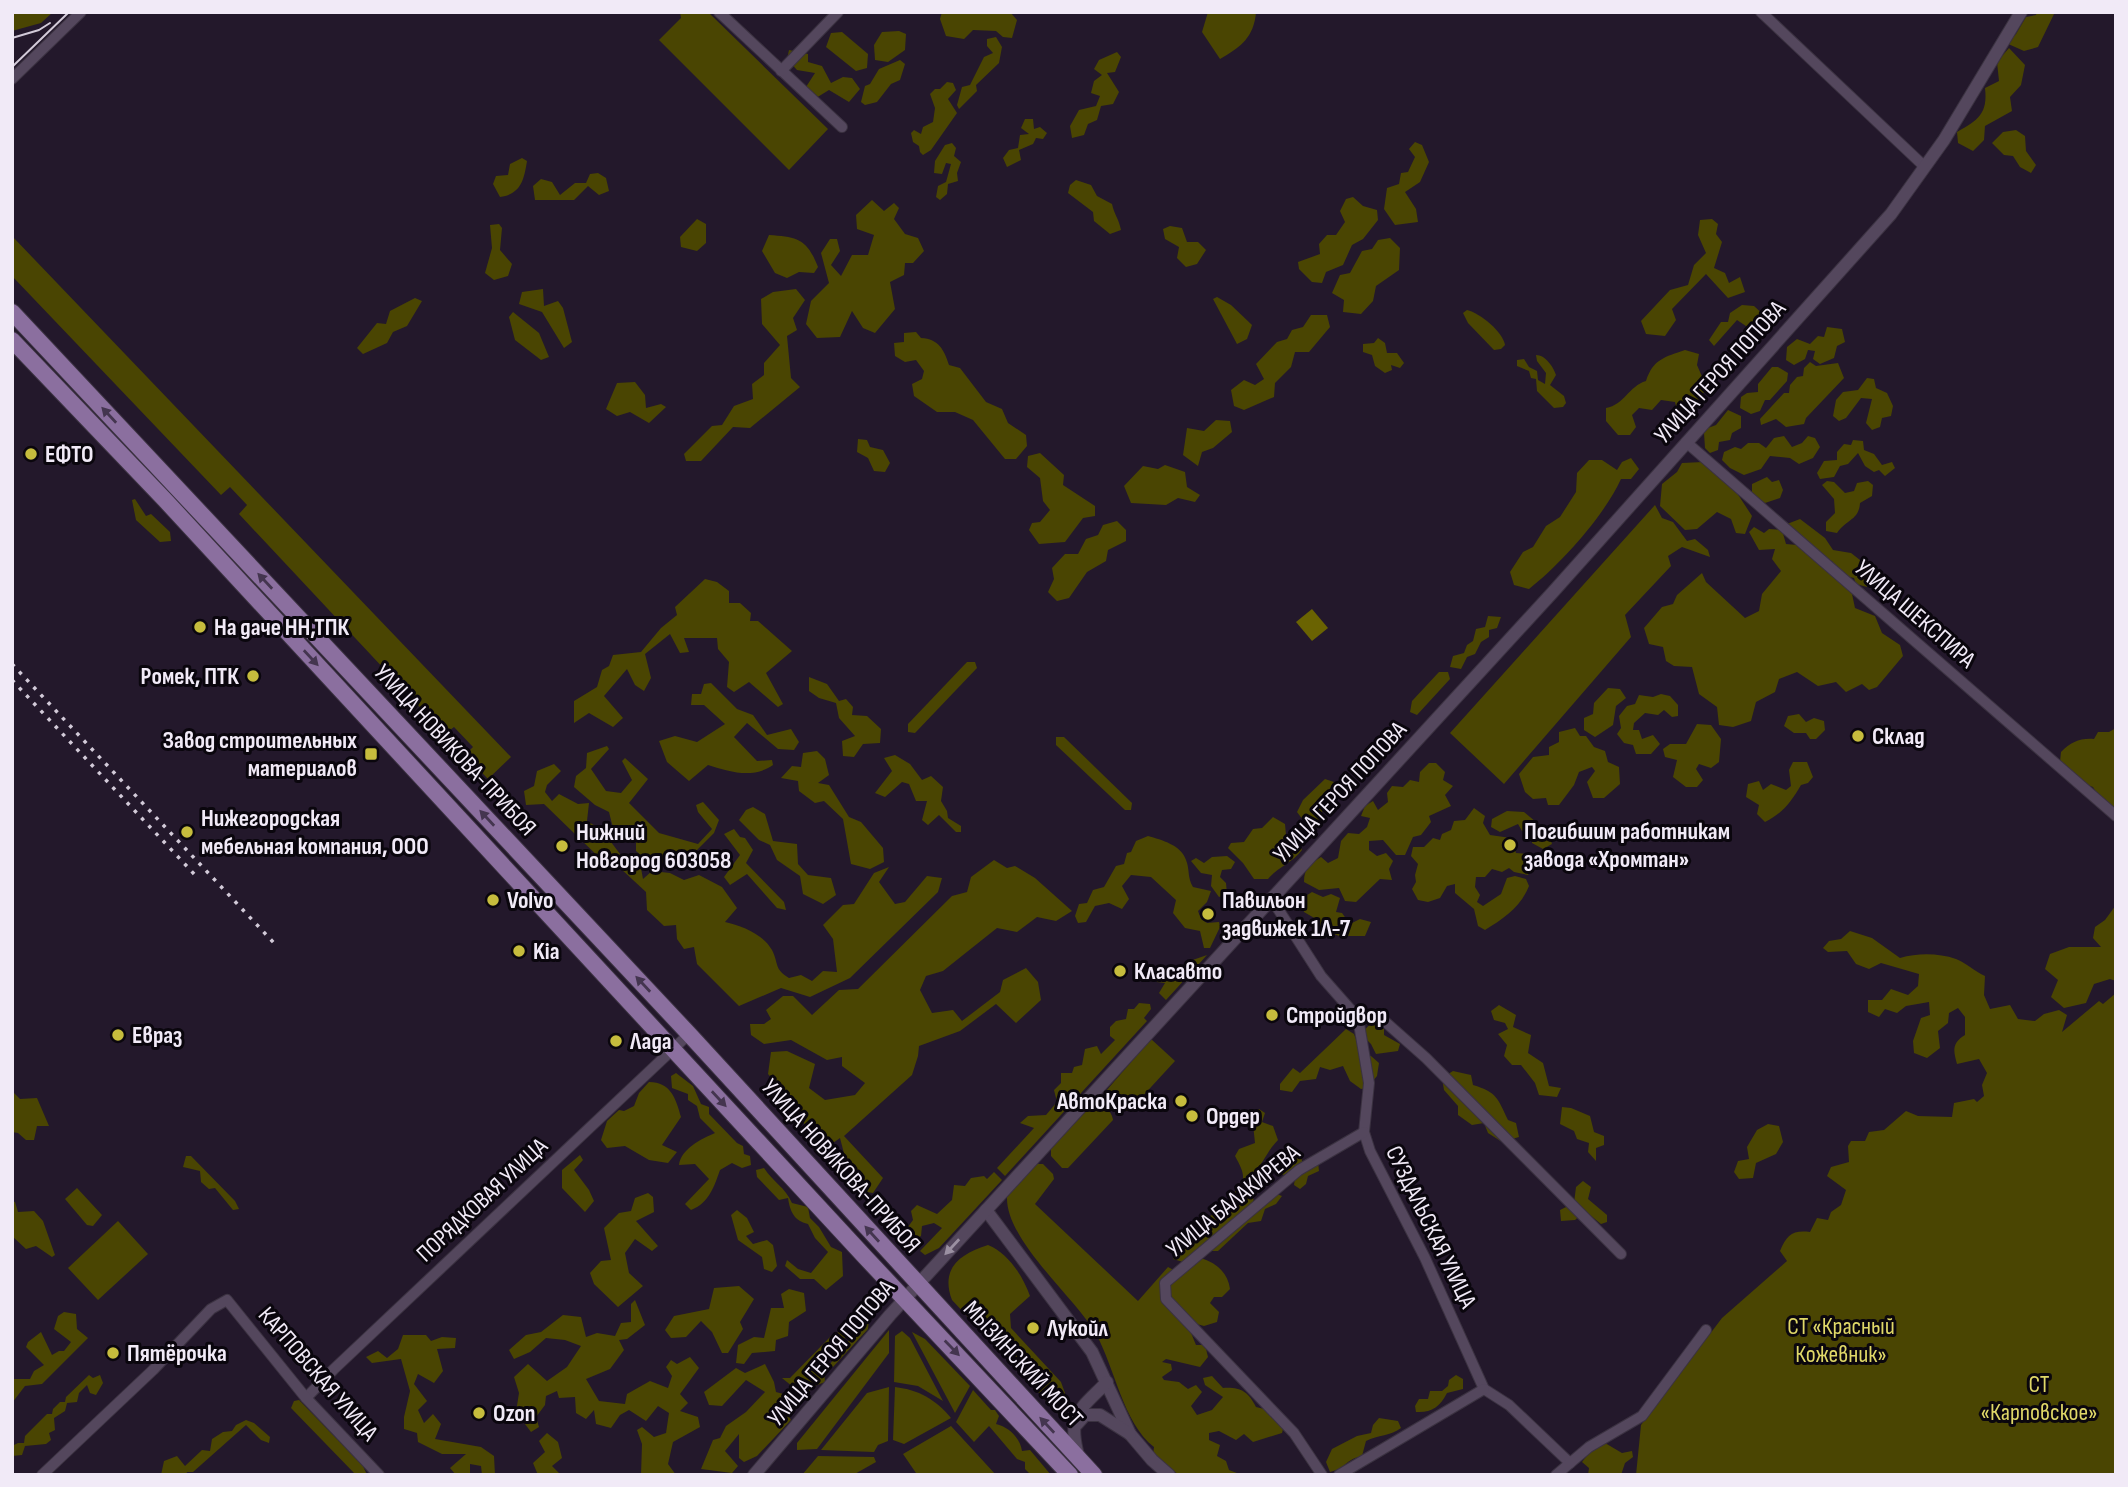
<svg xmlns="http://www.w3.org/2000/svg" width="2128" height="1487" font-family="'Sofia Sans Condensed',sans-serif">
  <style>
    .green { fill: #4a4502 }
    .water { fill: #6a6302 }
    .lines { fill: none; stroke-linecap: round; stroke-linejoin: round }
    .minor-casing { stroke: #3b3241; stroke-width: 12 }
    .tertiary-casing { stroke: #3b3241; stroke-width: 14 }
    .primary-casing { stroke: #3b3241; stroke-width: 18 }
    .minor { stroke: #54475d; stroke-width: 10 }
    .tertiary { stroke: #54475d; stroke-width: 12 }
    .primary { stroke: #8b6f9f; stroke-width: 16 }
    .tram { stroke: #d2cad8; stroke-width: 2 }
    .rail { stroke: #d2cad8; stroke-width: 3.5; stroke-dasharray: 3.5 7; stroke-linecap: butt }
    .oneway { fill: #44354f }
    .oneway2 { fill: #9b90a2 }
    .poi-dot { fill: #c6bc3d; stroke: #0a060d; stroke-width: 2.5 }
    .labels { text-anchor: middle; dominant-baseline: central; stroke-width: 6; stroke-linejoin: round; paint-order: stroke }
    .street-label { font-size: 24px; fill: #f1eaf7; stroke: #0a060d }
    .poi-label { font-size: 24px; font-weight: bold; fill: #f1eaf7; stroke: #0a060d; text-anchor: start }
    .park-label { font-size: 24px; fill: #e0d868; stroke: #0a060d }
  </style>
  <rect width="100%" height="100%" fill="#23182b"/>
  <g class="green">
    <path d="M12,12H53L41,23L12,31Z"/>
    <path d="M680,12H708L828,129L789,170L659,40L681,18Z"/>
    <path d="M942,12H1010L1017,20L1012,38L1003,37L996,31L973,30L964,39L946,36L940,19Z"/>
    <path d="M1208,12H1256C1254,37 1241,47 1220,59L1202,32Z"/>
    <path d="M2037,12H2055L2038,47L2024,51L2006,43L2016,34L2026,17L2036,15Z"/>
    <path d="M899,31L906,34L905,50L888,62L875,60L874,45L882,32Z"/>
    <path d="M842,32L868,54L867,68L856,71L826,47L831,33Z"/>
    <path d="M996,37L1002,47L999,63L976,85L977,91L959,109L957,105L962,87L970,85L984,57L993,53L987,46V39Z"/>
    <path d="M2009,48L2025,65L2021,85L2010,97L2012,111L1985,126L1984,140L1973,151L1958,143L1957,132C1978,120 1988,114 1985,88L1999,81L1997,62Z"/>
    <path d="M789,50L808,54V62L822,66L831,83L843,77L852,78L860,89L849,102L829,90L816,98L806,87L815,73L797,70L787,59Z"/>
    <path d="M1117,52L1121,57L1115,72L1107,73L1119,92L1113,104L1101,106L1097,120L1088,124L1084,135L1072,138L1070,126L1079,110L1096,106L1100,96L1091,93L1094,81L1102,75L1094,69L1099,60Z"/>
    <path d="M900,60L905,64L900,80L891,84L877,102L865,105L861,102L865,86L870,84L879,69Z"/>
    <path d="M947,82L953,83L956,90L948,99L957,113L931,150L923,155L920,152L919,146L913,142L911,133L914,130L921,134L923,127L933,122L935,108L930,94L935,89H940Z"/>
    <path d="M1025,119H1033L1034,129L1040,127L1047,133L1043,139L1036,138L1033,144L1019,150L1021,160L1007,167L1003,158L1009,150L1018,148L1020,135L1029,134L1021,128Z"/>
    <path d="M2016,130L2025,136L2026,151L2036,165L2031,173L2020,167L2013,156L2004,155L1992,143L2003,132Z"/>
    <path d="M1415,142L1422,145L1429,162L1420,182L1405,192L1416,209L1418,222L1395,225L1384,209L1387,188L1399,184L1401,173L1408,172L1415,157L1409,149Z"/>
    <path d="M952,143L956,148L954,156L961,162L957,173L958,181L948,184L947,194L940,200L936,197L938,186L946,182L951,164L946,163L942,174L934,173L935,161L945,145Z"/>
    <path d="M522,158L527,161C524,180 521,194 500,197L493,184L496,176L508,175L510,164Z"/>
    <path d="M598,173L606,178L609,191L599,195L588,186L574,200H535L533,186L541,179L552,182L560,195L575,183H586L590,174Z"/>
    <path d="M1076,180L1091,185L1097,196L1112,204C1114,214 1119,219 1121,230L1110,234L1094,221L1093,212L1068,193L1070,185Z"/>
    <path d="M1353,197L1363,206L1377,210L1378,220L1363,239L1352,245L1343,265L1326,272L1322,283L1312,282L1299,269L1298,262L1320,254L1319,244L1327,235H1336L1345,222L1340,211L1346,199Z"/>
    <path d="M872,200L884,211L894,203L899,208L894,219L905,234L918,238L924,251L913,263H905L904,275L890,282L895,309L875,333L863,328L852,311L840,337L817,338L806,324L811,301L829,283L821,253L830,239H837L840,251L831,265L841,276L852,255H868L874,235L857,229L856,215Z"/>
    <path d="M697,219L706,224V243L697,251L681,247L680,237Z"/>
    <path d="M1712,219L1718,224L1716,234L1722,242L1714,268L1725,273L1729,283L1740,277L1745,292L1728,298L1706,274L1672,309L1676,320L1665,336L1646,334L1641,321L1670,290L1688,285L1694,265L1706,253L1698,235L1700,220Z"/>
    <path d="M499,224L502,228L500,250L512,264L508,276L494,280L485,273L492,248L490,225Z"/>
    <path d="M1170,226L1182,228L1187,242H1198L1206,250L1197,264L1186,267L1177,258L1179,247L1165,239L1163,229Z"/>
    <path d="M769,235C798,237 807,239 818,267L814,273L799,272L787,278L775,273L762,251Z"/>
    <path d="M12,236L511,757L488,779L465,755L473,747L454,727L445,734L239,514L247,505L230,487L221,495L12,276Z"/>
    <path d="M1390,238L1400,248L1399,270L1376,286L1373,301L1361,314L1343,312L1344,300L1332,293L1340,275L1350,273L1362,251L1372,249L1378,240Z"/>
    <path d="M543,289L544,306L558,301L563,308L572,342L564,348L542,312L519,304L522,292Z"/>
    <path d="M796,289L805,300L793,318L797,330L787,336L791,378L800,387L750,428L733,427L701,461H686L684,454L712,426L722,425L734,406L753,399L752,384L764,375V363L780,345L762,324L761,299L773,292Z"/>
    <path d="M1217,297L1231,305L1252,325L1247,339L1237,344L1213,299Z"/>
    <path d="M415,298L422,301L407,326L393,332L387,343L363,354L357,348L377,323L386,324L390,311Z"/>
    <path d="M1742,305L1754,306L1767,318L1752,330L1737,320L1714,346L1709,340L1721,322H1728L1730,313Z"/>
    <path d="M1467,310C1480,313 1503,332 1505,345L1501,349L1494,350L1468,323L1463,313Z"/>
    <path d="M513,312L539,333L549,357L541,360L515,340L509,317Z"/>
    <path d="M1311,315H1327L1330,327L1309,352H1295L1291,367L1275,383L1274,397L1244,410L1234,406L1231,390L1244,380L1255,385L1264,379L1256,364L1277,342L1287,339L1292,330L1303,327Z"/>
    <path d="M1827,327L1842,329L1845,342L1837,346L1834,358L1820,364L1813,359L1815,351L1808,350L1805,359L1794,365L1786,360L1787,347L1797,339L1810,344L1818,336L1824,337Z"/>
    <path d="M916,332L921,338C939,339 944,350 949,365L960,368L986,402L1002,409L1008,423L1026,435L1027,446L1016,459H1005L973,420L955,412H937L914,396L912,384L922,379L924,371L916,360L905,362L895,356L894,343L904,342V333Z"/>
    <path d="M1378,338L1385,343L1387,353H1397L1404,363L1400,368L1391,365L1392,370L1385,373L1375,366L1372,355L1363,352V344L1374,343Z"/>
    <path d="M1685,350L1699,354L1697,365L1707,388L1688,414L1677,410L1675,402L1661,400L1652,410L1639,408L1632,415L1636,427L1630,435H1618L1606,421V408C1624,405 1629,386 1646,381C1653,359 1665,357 1685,350Z"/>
    <path d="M1536,355C1545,355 1553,366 1556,375L1550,385L1564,396L1566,403L1563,407L1554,408L1537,391L1536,379L1531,378L1529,371L1517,366V360L1524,359L1529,367L1537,371L1538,380L1545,384L1546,373L1537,361Z"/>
    <path d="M1810,362L1816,366L1838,363L1844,378L1806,418L1804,424L1786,427L1776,419L1761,425L1760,419L1784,393H1789L1790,385L1797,377L1803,376L1804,368Z"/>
    <path d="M1772,367H1778L1788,373L1787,381L1770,400H1765L1760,411L1751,414L1740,408L1741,397L1747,393L1758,392V384Z"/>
    <path d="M1867,378L1874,379L1876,388L1887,393L1893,406L1891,416L1882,418L1880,427L1872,430L1866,423L1872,399L1861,398L1846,418L1839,421L1833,416L1836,400L1843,392L1858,390Z"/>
    <path d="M635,382L645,395L646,408L661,404L666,407L649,423L630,412L617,416L606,409L617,383Z"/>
    <path d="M1728,410L1741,416V428L1732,433L1730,440L1719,442L1718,450L1710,453L1705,448L1704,433L1708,428L1716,425Z"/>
    <path d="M1216,420L1230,421L1232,432L1213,448L1202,452L1198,466L1183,455L1187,428L1204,431Z"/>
    <path d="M1784,436L1792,447L1802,443L1808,436L1815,438L1820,447L1813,458L1799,464L1790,458L1770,456L1761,469L1744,475L1730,468L1722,460L1724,452L1735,447L1741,449L1748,443H1759L1766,448L1774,438Z"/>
    <path d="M858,439L867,440L870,447L883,450L890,463L885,472L874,471L868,458L857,452Z"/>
    <path d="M1853,440L1863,441L1864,450L1874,454L1882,465L1892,462L1895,468L1885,476L1879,470L1874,472L1865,466L1858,453L1848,464L1840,466L1834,477L1820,479L1817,473L1824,461L1837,460V452L1844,444L1851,445Z"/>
    <path d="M1040,453L1064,475L1063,485L1095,506V516L1083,518L1065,542L1039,544L1029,530L1032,523L1040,522L1050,510L1043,501L1040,478L1027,467L1028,456Z"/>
    <path d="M1631,458L1639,469L1631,479H1621C1604,516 1561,564 1529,589L1514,585L1510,572L1523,552L1533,547L1546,526L1560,517L1576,492L1577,473L1589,460H1602L1617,470L1622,462Z"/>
    <path d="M1703,462L1737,493L1752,516L1745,534L1736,533L1731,519L1717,512L1697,529L1685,530L1660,506L1662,484L1677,472L1682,463Z"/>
    <path d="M1165,465L1185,472L1187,487L1200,495L1195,502L1178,498L1166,505L1131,503L1124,486L1143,466L1158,469Z"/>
    <path d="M1767,477L1772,482L1779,480L1783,490L1780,498L1765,503L1752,495V484Z"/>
    <path d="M1827,481L1834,482L1845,493L1854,491L1857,483L1868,481L1873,485L1872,496L1860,503C1859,520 1847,519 1837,533L1826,531V522L1835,513L1834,499L1822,485Z"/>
    <path d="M135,499L146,516L151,514L170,532L171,541L160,542L136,520L132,500Z"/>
    <path d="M1655,505L1662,518L1673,522L1687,541L1695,539L1708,550L1710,557L1682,547L1668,556L1671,566L1625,615L1631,637L1504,784L1450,733Z"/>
    <path d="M1800,519L1825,538L1833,550L1851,553L1860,560V569L1867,577V587L1856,584L1854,578L1840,575L1832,561L1822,559L1787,524Z"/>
    <path d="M1117,521L1126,530V541L1108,550L1106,561L1087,572L1069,598L1057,601L1048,592L1054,579L1052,568L1065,554H1078L1086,539L1098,535L1103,525Z"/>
    <path d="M1754,527L1764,533L1769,529L1782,530L1786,544L1797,545L1827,570L1852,594L1855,608L1875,616L1882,633L1900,645L1903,656L1877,687L1869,690L1862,684L1846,692L1836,682L1818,686L1797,672L1779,679L1775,692L1756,702L1751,721L1733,727L1719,725L1717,707L1699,694L1692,667L1674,666L1666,661L1663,647L1649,644L1644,628L1662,607L1673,604L1677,595L1702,573L1706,582L1745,618L1759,611L1762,594L1781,571L1772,559L1775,549L1759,550L1749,532Z"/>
    <path d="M705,579L717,582L729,591V603H740L751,613L750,621H758L792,651L766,673L783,704L778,707L749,682L734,692L727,687L729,662L718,649L717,638H684L689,652L680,653L670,634L645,654L651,678L644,691L635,685L627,669L604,696L623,718L613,727L589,713L574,723V701L597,687L602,670L609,666L613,655L641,652L661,628L677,615L675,607Z"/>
    <path d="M1488,616L1501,617L1497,628L1489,630V637L1481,642L1475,654L1467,657L1461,669L1450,667L1453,656L1464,653L1467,645L1473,641L1476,629L1485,627Z"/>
    <path d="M967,662H975L977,668L915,733L908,732V724Z"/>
    <path d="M1439,672H1448L1450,679L1417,715L1410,712L1412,701Z"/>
    <path d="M809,677L827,684L839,701L846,699L853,707L852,715L867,716L881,729L880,743L863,744L854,757L843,756L842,741L855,736L839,718L836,703L819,698L809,691Z"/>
    <path d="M711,683L737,709L753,715L767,735L791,729L799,742L794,750L778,749L747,723L734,737L757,761L772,760L773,765C753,779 730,772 708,765L689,781L667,762L659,741L675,736L697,742L725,724L704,705H691L692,694H701L704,684Z"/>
    <path d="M1608,688L1620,689L1626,698L1616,706L1613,725L1595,737L1584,730V718L1593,714L1594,703Z"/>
    <path d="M1661,694L1670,696L1678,705V716L1672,717L1664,710L1658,715L1645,713L1634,723L1633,730H1639L1642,739L1653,735L1660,744L1651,754H1636L1633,745L1624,743L1617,734L1621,728L1619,716L1627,706L1635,704L1639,695L1653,697Z"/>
    <path d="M1799,714L1806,722L1814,718L1824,721L1825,730L1816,739H1810L1806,733H1794L1784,726L1788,716Z"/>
    <path d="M1697,724L1711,725L1721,739L1719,762L1711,768L1699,764L1696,769L1703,780L1697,787H1686L1673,777L1677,760L1665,757L1663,749L1670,744H1686Z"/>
    <path d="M1575,728L1580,736H1586L1594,747L1605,751L1608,762L1619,767L1620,784L1604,798H1593L1587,782L1595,771L1592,767L1579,772L1574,785L1559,805H1548L1546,798L1533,799L1525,792L1519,774L1533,757L1549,755V747L1559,742V732Z"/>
    <path d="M2116,728V809L2102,802L2093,787L2079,782L2060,762L2061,752C2071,742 2080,738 2094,739L2098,732H2109Z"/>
    <path d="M1056,737H1064L1132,803L1131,810H1125L1056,745Z"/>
    <path d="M607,746L609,749L591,769L606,791L621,793L632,780L622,761L625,758L648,779L629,803L659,833L698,844L712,829L698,812L696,805L703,802L719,820L714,833L687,860L651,864L636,851V836L618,834L612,824L609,812L595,805L574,787L576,776L586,768L587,753Z"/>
    <path d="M817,751L825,759L829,775L818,783L829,785L849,817L861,822L883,848L884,862L870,869L851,864L843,819L824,801L815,803L799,791L798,781L781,778L792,766L801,767L803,753Z"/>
    <path d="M895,755L910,764L922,780L931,776L943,787L941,801L947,811L948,818L961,826V832H956L939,815L928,825L922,820L927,801H916L909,784L902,782L885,797L875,793L892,771L884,758Z"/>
    <path d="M1793,762H1807L1813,777L1808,783L1801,785C1791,802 1783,813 1765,822L1757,814L1759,805L1746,797L1748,784L1759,781L1763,790L1771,784L1786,790L1791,786L1789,770Z"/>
    <path d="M1429,763H1436L1445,772L1443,780L1453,786L1445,795L1451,806L1429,816L1431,822L1421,835L1413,837L1405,855H1396L1383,840L1369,841V850L1377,856L1386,853L1393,861L1389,869L1392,880L1380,879L1356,902L1345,901L1339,888L1319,890L1304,882C1304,868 1310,864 1321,857L1328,863L1338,858L1341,841L1348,833L1359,834L1367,827L1370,818L1361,816L1365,806L1373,801L1378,810L1388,802L1387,793L1392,786L1403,787L1410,780L1419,782L1420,772Z"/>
    <path d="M554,764L561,771L547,785L545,792L552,801L559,794L578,804L589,803L587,821L602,830L623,858L640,863L643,879L652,871L670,873L684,880L699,875L722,887L737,908L725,922C742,926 763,934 772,950C779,964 774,969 789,978L801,975L812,981L823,971L837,972L833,939L823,925L843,905L854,904L874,873L889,867L879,882L895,904L905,902L927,876L942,878L938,892L850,978L810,997L781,988L739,1006L697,964L694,947L684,949L677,939L676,925L664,926L647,910L646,892L620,868L608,866L544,804L526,805L524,791L534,786L537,771Z"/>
    <path d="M1325,779L1334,782L1329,790L1338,805L1332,811L1323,808L1321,818L1315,825L1306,824L1297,812L1303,800Z"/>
    <path d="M753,807L765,814L773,841L797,844L798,864L808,875L831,878L836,895L823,904L803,894L800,876L777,860L770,845L759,840L739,820L746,810Z"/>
    <path d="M1474,808L1485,816L1483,823L1490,835L1511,838L1516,853L1529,854L1534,862L1528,875L1514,872L1509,868L1502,872L1492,869L1485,877H1476L1475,887L1480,895L1477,902L1483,906L1501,894L1507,878L1515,876L1526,879L1529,886C1520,908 1504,918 1485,930L1478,926L1474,909L1455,893V884L1447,886L1440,898L1428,902L1418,900L1412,889L1416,882L1415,875L1418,864L1411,856L1413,847H1424L1433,838L1440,840L1442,834L1451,830L1454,821L1465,820Z"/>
    <path d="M1507,811L1524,812L1536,822V831H1548L1552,844L1543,849L1532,843V834L1522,831L1518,824L1500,832L1491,827L1492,819Z"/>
    <path d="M1273,817L1285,824L1286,835H1295L1302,850C1291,864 1279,866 1268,879H1254L1243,863L1228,848L1231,843L1244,842L1253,829L1262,828Z"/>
    <path d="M734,829L740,837L745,838L753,850L746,863L784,902L786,910L777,908L747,874L730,885L724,877L740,855L724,834Z"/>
    <path d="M1148,836C1162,840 1181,845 1186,860C1190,870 1187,877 1193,887L1211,891L1207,902L1198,911L1201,919L1207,923L1219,922L1220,927L1210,948H1204L1200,931L1185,928L1173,913L1176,900L1151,877L1131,875L1122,886L1129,899L1122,909L1109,903L1095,906L1086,922L1078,923L1075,916L1079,904L1087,903L1093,890L1104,887L1116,866L1124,864L1127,853L1131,852L1136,841Z"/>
    <path d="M1227,856L1235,862L1231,869L1222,870L1220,877L1226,883L1227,894L1219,897L1211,886L1212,875L1201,873L1191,861L1196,858L1204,863L1212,857Z"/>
    <path d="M994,860L1007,868L1015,866L1035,878L1072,911L1056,921L1037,917L1017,932L997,928L943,971L926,976L920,990L932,1013L953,1010L962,1021L1000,992L1003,980L1026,968L1038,982L1041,1000L1016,1023L996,1004L960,1031L919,1046L918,1056L912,1075L844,1136L883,1178L873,1193L861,1191L847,1165L840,1138L826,1148L798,1117L797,1105L768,1074L771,1052L787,1051L815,1064L809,1088L825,1100L855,1095L865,1083L842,1066V1057L827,1060L791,1040L764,1044L751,1035L750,1024H764L771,1019L766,1010L783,996H793L812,1015L839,990L858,989L952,896L967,892L971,877Z"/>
    <path d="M1312,892L1323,897L1331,894L1340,898L1336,912L1342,913L1350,924L1360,919L1371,922L1365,936H1339L1319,928L1316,919L1304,912L1301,899Z"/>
    <path d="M2116,905V981L2110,979L2094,984L2086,1003L2064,1008L2051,997L2058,980L2045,969L2050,954L2069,947H2101L2093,938L2095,927L2105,920Z"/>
    <path d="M1850,931L1872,938L1900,958C1918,953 1938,953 1956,959C1963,961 1976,972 1985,976L1984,995L1990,1009L2010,1005L2018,1019L2035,1021L2044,1014L2059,1010L2067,1015L2062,1032L2099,1001L2103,1004L2116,993V1475H1636L1641,1425L1722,1318L1787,1261L1780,1251C1787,1235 1792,1230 1810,1232L1817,1218L1828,1220L1831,1212L1841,1205L1846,1190L1827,1176L1831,1167L1849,1162L1848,1146L1851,1141H1865L1869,1132L1884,1130L1906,1111L1918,1116L1952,1117L1954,1103L1974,1099L1977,1102L1984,1096L1982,1085L1987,1073L1979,1059L1957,1064C1953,1050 1952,1043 1965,1035V1017L1958,1008L1949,1013L1948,1023L1938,1031L1940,1048L1927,1058L1914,1053L1913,1041L1921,1018L1930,1015L1929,1002L1906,1006L1897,1013L1885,1009L1879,1017L1868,1012V1000H1882L1891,989L1908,995L1918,986L1919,974L1881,963L1869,969L1856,964L1847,951L1828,952L1823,948L1829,941L1841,939Z"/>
    <path d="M1207,955L1166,1000L1159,993L1165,983L1157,982L1155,976L1162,972L1173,977L1187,962Z"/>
    <path d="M1139,1003L1150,1004L1151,1009L1144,1018L1147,1021L1005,1176L997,1168L1034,1128L1020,1123L1028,1116L1046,1115L1057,1102L1054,1090L1061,1083V1073H1072L1074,1067L1082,1065L1085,1049L1097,1046L1101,1054L1115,1040L1110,1036V1027L1116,1021L1126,1019L1128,1009H1134Z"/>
    <path d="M1499,1005L1516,1015L1513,1027L1531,1035L1528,1053L1543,1063L1549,1086L1561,1088L1557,1097L1539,1095L1535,1083L1521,1065H1512L1504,1056L1507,1045L1498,1034L1508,1029L1505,1023L1494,1020L1491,1011Z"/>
    <path d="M1371,1023L1384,1029V1035L1400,1044L1398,1051L1376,1054L1371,1044L1361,1034Z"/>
    <path d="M1346,1029L1354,1034L1362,1056H1371L1379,1063L1377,1076L1367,1088L1361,1089L1350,1081L1343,1066L1330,1070L1320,1067L1316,1079L1300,1081L1292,1092L1280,1090V1084L1293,1068L1300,1073Z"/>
    <path d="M1151,1039L1175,1061L1129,1111H1124L1108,1097L1106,1091Z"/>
    <path d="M1453,1071L1471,1075L1473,1085C1497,1092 1498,1099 1508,1120L1516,1123L1519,1137L1502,1142L1488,1133L1484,1123L1472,1125L1458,1115V1106L1444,1090L1442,1078Z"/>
    <path d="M676,1073L693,1086L701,1104L709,1107V1114L737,1143L743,1146L744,1154L750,1156L751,1165L742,1168L732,1163L720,1170C714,1187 709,1203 691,1210L685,1204L709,1179L695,1164L679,1165C681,1149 701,1139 715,1133L700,1118L697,1106L688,1100V1094L672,1088L671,1076Z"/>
    <path d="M649,1082C671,1082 676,1099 681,1117L662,1145L677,1152L668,1163L649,1160L625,1146L607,1148L601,1140L607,1121L619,1110L624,1111L634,1106L639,1093Z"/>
    <path d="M12,1091L20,1099L37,1098L49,1126H37L34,1140H26L18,1133L12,1132Z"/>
    <path d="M1095,1102C1103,1102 1112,1112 1113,1120L1068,1168H1062L1051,1156V1148Z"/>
    <path d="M1562,1107L1571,1108L1590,1116L1594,1132L1604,1136V1145L1596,1148V1161L1588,1152L1589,1143L1577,1139L1574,1131L1560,1124Z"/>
    <path d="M1259,1109L1265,1113L1262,1122L1273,1126L1278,1140C1267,1151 1264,1163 1253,1173L1263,1180V1189L1253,1196L1254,1206L1266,1205L1274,1193L1282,1196L1276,1204L1265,1209L1261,1221L1248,1223L1218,1251H1209L1204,1243L1183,1262L1173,1259C1177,1247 1189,1236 1200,1232L1203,1219L1230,1207L1229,1198C1246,1180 1247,1178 1235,1156L1239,1149L1255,1143L1252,1115Z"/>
    <path d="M1768,1124L1779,1126L1783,1142L1776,1154L1756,1163L1753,1178L1739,1179L1734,1172L1738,1161L1749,1159L1747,1147L1757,1130Z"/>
    <path d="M580,1155L583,1160L574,1170L589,1190L594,1201L585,1212L562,1188V1170Z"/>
    <path d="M1285,1155H1301L1302,1161L1318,1162L1319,1171L1308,1176L1306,1184L1300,1189L1294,1185L1296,1171L1283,1175L1278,1168Z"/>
    <path d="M186,1156H191L235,1201L239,1209L233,1210L215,1188L209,1189L201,1182L200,1171L183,1167Z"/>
    <path d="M1038,1164H1043L1053,1174L1054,1179L1035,1204L1138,1301L1168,1267L1181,1274L1200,1258C1216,1262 1228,1273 1230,1289L1222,1297H1214L1210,1303L1219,1312L1217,1322L1204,1326L1193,1323L1189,1328L1196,1345H1205L1208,1357L1200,1367L1166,1359L1162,1362L1171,1364L1172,1370L1162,1377L1164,1380L1179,1382L1188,1389L1196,1385L1202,1392L1191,1406L1197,1415L1212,1410L1223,1397L1205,1385L1203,1378L1212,1376L1223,1388C1240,1387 1248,1391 1256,1407L1272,1411L1284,1425L1282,1433L1253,1442L1244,1434L1236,1440L1219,1431L1209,1433V1440L1220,1445L1217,1456L1226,1461L1229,1470L1242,1475H1179L1153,1455L1154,1447C1123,1423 1115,1368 1096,1334C1074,1296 1005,1240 1007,1196L1034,1165Z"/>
    <path d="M764,1168C774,1183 785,1187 792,1203L808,1207L810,1218L819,1227L831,1247L842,1252L843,1276L826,1290L814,1279H800L785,1266L787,1260L798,1269L811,1273L828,1252L815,1238L808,1224C794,1221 790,1211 788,1198L779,1200L757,1177L756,1170Z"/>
    <path d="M994,1172L1002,1180L939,1248L925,1255L920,1251L942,1228L934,1223L922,1226L921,1236L907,1244C902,1235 907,1228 913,1220L911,1211L917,1205L937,1214L952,1200L954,1185L965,1186L971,1178L984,1176L987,1179Z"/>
    <path d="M1583,1181L1591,1187L1588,1199L1607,1215V1222L1601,1224L1585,1211L1575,1220L1561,1221L1560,1210L1574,1203L1576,1187Z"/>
    <path d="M77,1188L102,1215L93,1226L87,1225L65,1199Z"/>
    <path d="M648,1193L653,1197L654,1212L636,1221L658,1246L652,1251L635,1239L625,1253L629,1273L643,1286L618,1307L594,1284L590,1273L601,1261L611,1260L604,1228L619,1213L631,1211L635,1198Z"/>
    <path d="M12,1201L15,1202L18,1212L34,1211L43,1221L55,1255L52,1257L36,1246L26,1249L12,1236Z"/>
    <path d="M737,1210L747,1218L754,1232L746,1236L753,1244L767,1240L773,1245L777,1266L772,1272L764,1269L762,1257L738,1240L731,1215Z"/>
    <path d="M118,1221L148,1254L98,1300L68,1268Z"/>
    <path d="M988,1245C1008,1253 1023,1276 1030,1296L1010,1314L1011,1328L1061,1382L1065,1393L1066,1422L952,1300C940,1268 960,1254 988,1245Z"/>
    <path d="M739,1286L754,1299L740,1322L743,1329L728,1353H722L712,1332L701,1321L686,1337L671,1338L665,1330L674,1316L709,1309L714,1288Z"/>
    <path d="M789,1289L804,1293L806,1311L789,1322L788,1336L776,1340L775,1351L752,1353L744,1364L736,1363L738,1345L754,1337L764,1338L771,1308H784L781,1294Z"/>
    <path d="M635,1300L645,1325L627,1339L619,1340L624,1350L610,1369L586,1379L599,1401L625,1404L627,1394L650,1381L668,1388L672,1376L666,1367L671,1360L677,1364L690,1357L699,1368L680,1394L688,1403L680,1411L698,1417L700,1427L673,1442L668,1464L676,1475H641L642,1444L637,1430L642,1427L654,1437L666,1433L669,1413L658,1406L646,1421L629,1410L620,1415L611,1428L596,1424L594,1410L586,1419L576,1413L575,1397L559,1398L557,1391L546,1396L545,1405L536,1417L539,1427L531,1432L516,1412L519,1393L514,1377L528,1364L547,1381L567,1367L581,1346L565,1340L546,1338L530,1352L514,1359L509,1350L526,1335L541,1332L563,1315L581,1317L586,1337L597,1333L615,1336L621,1323L631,1322V1304Z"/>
    <path d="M867,1300H871L868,1329L833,1367L830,1364L853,1335L829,1345L825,1353L818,1355L814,1363L824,1371L825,1382L812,1387L809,1392L798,1391L782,1378H790L832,1335L851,1327L860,1307Z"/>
    <path d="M64,1312L76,1314L77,1329L88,1338L42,1384L25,1386L12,1403V1379H30L34,1371L44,1365L26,1347L28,1342L41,1332L52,1355L59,1351H64L71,1342L54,1329L58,1316Z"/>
    <path d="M889,1330V1353L817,1449L797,1450V1443Z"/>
    <path d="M902,1331L910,1338L943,1401L918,1386L894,1382L895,1336Z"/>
    <path d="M912,1332L925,1339L970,1386L955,1413Z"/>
    <path d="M403,1335H426L431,1341L442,1337L456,1338L455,1348L437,1349L443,1371L434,1383L418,1374L414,1384L427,1401L418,1410L424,1423L433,1414L441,1424L435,1439L481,1447L494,1456L495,1475H482L481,1466L470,1464V1475H456L450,1468L466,1454H442L418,1442L417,1433L404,1429V1417L410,1391L401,1359L372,1363L366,1357L378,1351L387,1358L398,1349Z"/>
    <path d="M765,1364L774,1382L776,1392L787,1395L785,1410L791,1420L757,1456L744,1462L739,1458V1434L725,1451L738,1466L732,1473L701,1469L713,1440L720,1438L726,1426L746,1412L765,1392L746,1380L722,1406L709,1405L704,1392L736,1368L745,1373Z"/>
    <path d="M89,1375L93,1378L100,1375L103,1383L96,1395L90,1393L87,1385L79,1393L77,1402L67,1403L65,1411L54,1418L55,1430L49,1433L51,1440L46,1444L25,1446L22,1455L12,1456V1446L18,1443H24L25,1436L47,1414H52L53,1409L60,1402H65L66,1397Z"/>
    <path d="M1456,1375L1463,1379V1389L1447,1393C1440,1407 1431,1413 1416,1412L1415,1406L1419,1399H1428L1430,1391H1442L1448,1386L1449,1380Z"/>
    <path d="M889,1387L888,1441L878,1445L874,1452L821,1450L867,1393Z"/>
    <path d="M895,1387C919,1390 935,1399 951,1418L904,1444L893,1440Z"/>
    <path d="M973,1390L991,1410H995L999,1416L996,1424C1009,1427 1020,1438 1022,1451L1030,1450L1051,1475H1031L1025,1469V1462L1017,1459L989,1426L974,1442L956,1422Z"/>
    <path d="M299,1400L363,1466L367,1475H356L291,1408L294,1401Z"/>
    <path d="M1379,1418L1398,1421L1401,1428C1391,1436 1378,1435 1366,1441L1362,1456C1346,1459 1345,1469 1330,1472L1326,1462L1332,1449L1357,1436L1371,1433L1373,1425Z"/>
    <path d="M246,1420L254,1423L270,1437L269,1443L261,1440L246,1425L193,1472H187L186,1475H161L164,1461L177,1456L185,1466L202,1450L210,1451L212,1439L223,1432L232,1431L236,1425Z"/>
    <path d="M951,1426L996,1475H914L916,1473L903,1454Z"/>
    <path d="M547,1433L558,1442L562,1458L552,1466L561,1475H538L533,1463L545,1452L539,1441Z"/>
    <path d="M1605,1443L1622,1453L1632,1451L1633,1457L1625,1463L1621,1475H1588L1589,1468L1582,1462L1593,1448Z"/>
    <path d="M818,1456L874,1457L876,1462L853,1475H802Z"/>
  </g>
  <path class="water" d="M1312,609L1328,628L1312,641L1296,622Z"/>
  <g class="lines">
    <defs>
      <g id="minor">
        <path d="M719,12L842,127"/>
        <path d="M1761,12L1925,167"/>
        <path d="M781,71L838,12"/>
        <path d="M12,79L81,12"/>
        <path d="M1686,442L2116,816"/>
        <path d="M1271,898L1321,976L1358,1018L1369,1083L1364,1132L1370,1151L1425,1258L1484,1389"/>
        <path d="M1358,1018L1382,1019L1426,1058L1621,1254"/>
        <path d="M1484,1389L1509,1405L1570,1463"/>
        <path d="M306,1398L334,1369L689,1034"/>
        <path d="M42,1475L153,1370L211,1309L227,1300L306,1398L379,1475"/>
        <path d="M1322,1475L1294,1433L1166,1299L1165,1283L1299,1170L1364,1132"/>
        <path d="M1339,1475L1484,1389"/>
        <path d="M1556,1475L1589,1447L1642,1416L1706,1330"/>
      </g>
      <g id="tertiary">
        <path d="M986,1210L1092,1352L1130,1434L1152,1460L1169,1475"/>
        <path d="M1077,1424L1085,1415H1100L1130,1434"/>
        <path d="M1078,1455C1067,1414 1080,1410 1107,1382"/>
        <path d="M754,1475L890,1315L1553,592L1891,214L1944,140L2021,12"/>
      </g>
      <g id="primary">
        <path d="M12,312L689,1034L1094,1475"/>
        <path d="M12,340L165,500L865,1257L1070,1475"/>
      </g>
    </defs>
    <use href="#minor" class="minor-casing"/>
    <use href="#tertiary" class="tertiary-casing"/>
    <use href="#primary" class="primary-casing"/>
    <use href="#minor" class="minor"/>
    <use href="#tertiary" class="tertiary"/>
    <use href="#primary" class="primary"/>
    <g class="tram">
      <path d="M12,38L39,30L50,23"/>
      <path d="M12,67L69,12"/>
    </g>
    <g class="rail">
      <path d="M12,664L274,943"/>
      <path d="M12,680L196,876"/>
    </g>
  </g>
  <defs><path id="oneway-solid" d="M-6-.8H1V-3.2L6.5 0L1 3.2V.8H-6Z" transform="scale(1.75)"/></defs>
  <g class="oneway">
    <use href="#oneway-solid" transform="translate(109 415) rotate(-133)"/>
    <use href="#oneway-solid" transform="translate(265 581) rotate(-133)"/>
    <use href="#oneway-solid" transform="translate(311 658) rotate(47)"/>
    <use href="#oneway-solid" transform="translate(487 818) rotate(-133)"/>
    <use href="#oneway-solid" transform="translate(643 984) rotate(-133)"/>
    <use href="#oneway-solid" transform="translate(719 1099) rotate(47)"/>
    <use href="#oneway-solid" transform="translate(872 1234) rotate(-132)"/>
    <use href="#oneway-solid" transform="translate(952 1348) rotate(46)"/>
    <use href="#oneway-solid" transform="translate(1047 1425) rotate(-133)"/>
  </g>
  <use class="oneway2" href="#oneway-solid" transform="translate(952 1247) rotate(133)"/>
  <g class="poi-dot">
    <circle cx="31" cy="454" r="7"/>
    <circle cx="200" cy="627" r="7"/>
    <circle cx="253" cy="676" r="7"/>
    <circle cx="1858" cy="736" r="7"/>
    <rect x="364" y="747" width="14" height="14" rx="3.5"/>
    <circle cx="187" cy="832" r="7"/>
    <circle cx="1510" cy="845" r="7"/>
    <circle cx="562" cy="846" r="7"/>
    <circle cx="493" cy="900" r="7"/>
    <circle cx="1208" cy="914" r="7"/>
    <circle cx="519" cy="951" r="7"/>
    <circle cx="1120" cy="971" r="7"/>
    <circle cx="1272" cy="1015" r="7"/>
    <circle cx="118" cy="1035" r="7"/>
    <circle cx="616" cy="1041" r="7"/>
    <circle cx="1181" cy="1101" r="7"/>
    <circle cx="1192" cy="1116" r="7"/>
    <circle cx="1033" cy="1328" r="7"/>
    <circle cx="113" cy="1353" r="7"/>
    <circle cx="479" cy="1413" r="7"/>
  </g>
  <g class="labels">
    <g class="street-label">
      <text transform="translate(1720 372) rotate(-48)">УЛИЦА ГЕРОЯ ПОПОВА</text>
      <text transform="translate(1915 614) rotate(41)">УЛИЦА ШЕКСПИРА</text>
      <text transform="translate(455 750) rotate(47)">УЛИЦА НОВИКОВА-ПРИБОЯ</text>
      <text transform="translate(1340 792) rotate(-47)">УЛИЦА ГЕРОЯ ПОПОВА</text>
      <text transform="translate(841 1166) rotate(48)">УЛИЦА НОВИКОВА-ПРИБОЯ</text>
      <text transform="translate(482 1200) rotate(-43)">ПОРЯДКОВАЯ УЛИЦА</text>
      <text transform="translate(1233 1201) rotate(-39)">УЛИЦА БАЛАКИРЕВА</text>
      <text transform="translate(1431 1227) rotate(64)">СУЗДАЛЬСКАЯ УЛИЦА</text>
      <text transform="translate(831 1353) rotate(-50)">УЛИЦА ГЕРОЯ ПОПОВА</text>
      <text transform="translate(1023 1364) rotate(47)">МЫЗИНСКИЙ МОСТ</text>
      <text transform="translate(318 1374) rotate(49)">КАРПОВСКАЯ УЛИЦА</text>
    </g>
    <g class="poi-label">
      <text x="45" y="454">ЕФТО</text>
      <text x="214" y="627">На даче НН,ТПК</text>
      <text x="239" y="676" text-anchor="end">Ромек, ПТК</text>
      <text x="1872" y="736">Склад</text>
      <text x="357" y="740" text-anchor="end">Завод строительных<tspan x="357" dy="28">материалов</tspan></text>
      <text x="201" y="818">Нижегородская<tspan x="201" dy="28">мебельная компания, ООО</tspan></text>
      <text x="1524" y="831">Погибшим работникам<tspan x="1524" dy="28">завода «Хромтан»</tspan></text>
      <text x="576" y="832">Нижний<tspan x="576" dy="28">Новгород 603058</tspan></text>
      <text x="507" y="900">Volvo</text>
      <text x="1222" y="900">Павильон<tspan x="1222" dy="28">задвижек 1Л-7</tspan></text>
      <text x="533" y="951">Kia</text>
      <text x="1134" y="971">Класавто</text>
      <text x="1286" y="1015">Стройдвор</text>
      <text x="132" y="1035">Евраз</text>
      <text x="630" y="1041">Лада</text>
      <text x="1167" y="1101" text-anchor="end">АвтоКраска</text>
      <text x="1206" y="1116">Ордер</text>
      <text x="1047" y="1328">Лукойл</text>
      <text x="127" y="1353">Пятёрочка</text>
      <text x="493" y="1413">Ozon</text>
    </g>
    <g class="park-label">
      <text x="1841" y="1326">СТ «Красный<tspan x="1841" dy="28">Кожевник»</tspan></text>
      <text x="2039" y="1384">СТ<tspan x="2039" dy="28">«Карповское»</tspan></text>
    </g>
  </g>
  <rect width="2128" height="1487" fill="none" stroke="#f1eaf7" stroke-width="28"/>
</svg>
